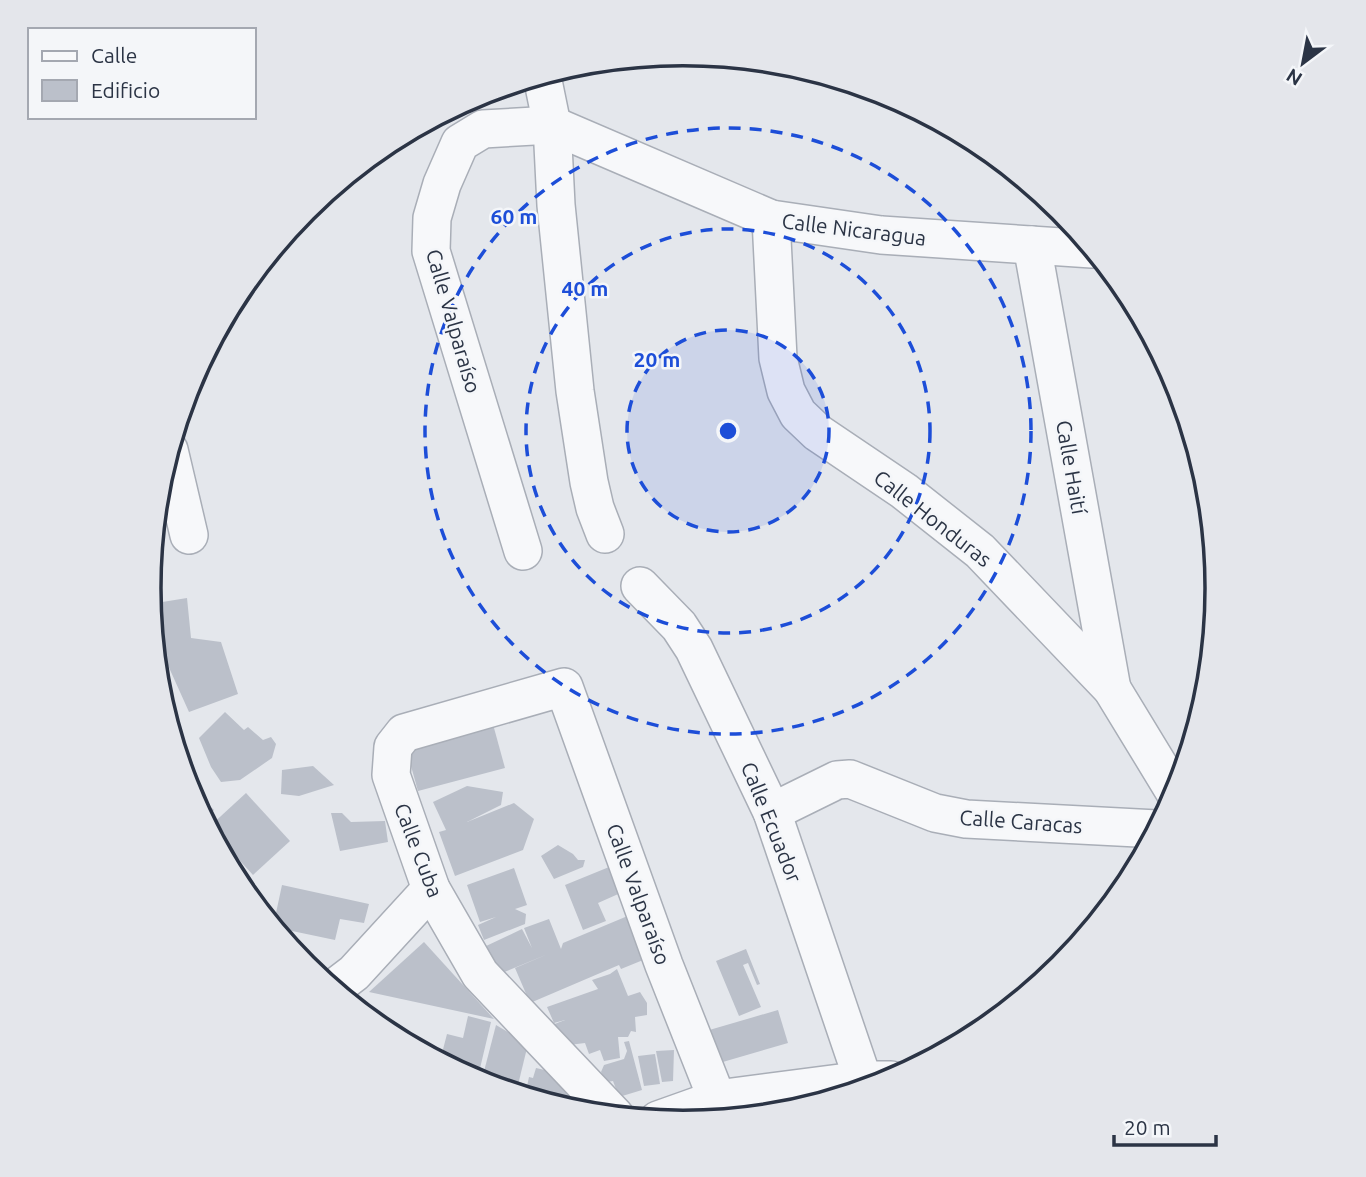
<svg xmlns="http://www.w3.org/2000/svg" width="1366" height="1177" font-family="Ubuntu,sans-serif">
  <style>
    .building { fill: #bbc0ca }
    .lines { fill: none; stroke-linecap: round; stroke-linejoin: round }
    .minor-casing { stroke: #a9aeb7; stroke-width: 40 }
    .minor { stroke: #f7f8fa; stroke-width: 37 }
    .ring { fill: none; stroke: #1d4ed8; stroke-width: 3.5; stroke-dasharray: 12 9 }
    .labels { text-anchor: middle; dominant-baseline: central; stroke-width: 5; stroke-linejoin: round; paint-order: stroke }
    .street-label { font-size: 21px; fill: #2b3445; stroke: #f4f6f9 }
    .rim { fill: none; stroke: #2b3445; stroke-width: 3.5 }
    .centre { fill: #1d4ed8; stroke: #f4f6f9; stroke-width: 3.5 }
    .ring-label { font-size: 21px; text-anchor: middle; font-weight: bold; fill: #1d4ed8; stroke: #f4f6f9; stroke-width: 5; stroke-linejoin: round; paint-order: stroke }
  </style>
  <rect width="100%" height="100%" fill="#e4e7ec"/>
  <g class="building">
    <path d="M187,598L191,638L221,642L238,694L189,712L153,632L150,604Z"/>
    <path d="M225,712L244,730L248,727L263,740L271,737L276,744L272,758L240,780L221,782L211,767L199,738Z"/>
    <path d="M491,717L505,768L418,791L404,741Z"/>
    <path d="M313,766L334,785L299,796L281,794L282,770Z"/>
    <path d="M467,786L503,792L501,805L467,822L514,803L534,819L523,850L455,876L439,832L446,830L433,802Z"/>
    <path d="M190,787L214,810L204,821L189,793Z"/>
    <path d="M246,793L290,841L253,875L209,827Z"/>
    <path d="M331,813H342L351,822L385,821L388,842L340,851Z"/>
    <path d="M558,845L573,854L578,860H585L583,867L554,879L541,856Z"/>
    <path d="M614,865L625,891L598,903L606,921L583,930L565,885Z"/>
    <path d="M514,868L527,905L515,909L526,914L525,924L484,940L478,925L496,917L480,922L467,885Z"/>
    <path d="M282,885L369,904L364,923L340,919L335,940L273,927Z"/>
    <path d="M630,915L648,958L621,969L619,965L530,1003L515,968L548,954L497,975L484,947L522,929L532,948L524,928L549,919L561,949L563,943Z"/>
    <path d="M424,942L494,1019L369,992Z"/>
    <path d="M746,949L760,984L757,985L748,963L743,965L761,1007L739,1016L716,961Z"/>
    <path d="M617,969L628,996L640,992L647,1003V1015L635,1017L636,1032L631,1031L628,1037H618L620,1058L604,1061L600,1050L589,1054L585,1043L569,1045L552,1025L565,1020L554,1023L547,1007L598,989L592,980L610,974Z"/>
    <path d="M778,1010L788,1043L709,1066L699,1033Z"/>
    <path d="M468,1016L491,1022L477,1081L440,1061L447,1034L463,1038Z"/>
    <path d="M496,1025L528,1044L516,1093L481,1083Z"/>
    <path d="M629,1041L642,1090L619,1097L613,1081L607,1082L601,1072L604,1065L624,1059L627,1051L624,1042Z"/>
    <path d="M674,1050L673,1081L662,1082L656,1051Z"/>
    <path d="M655,1054L660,1084L644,1086L638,1056Z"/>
    <path d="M536,1068L575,1077L589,1113L525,1096L529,1077L533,1078Z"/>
  </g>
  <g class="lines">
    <defs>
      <g id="minor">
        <path d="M542,76L552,125L556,205L575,391L589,482L595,508L605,534"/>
        <path d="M771,219L778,358L786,391L798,414L818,433L904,491L980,551L1112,689L1176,794"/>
        <path d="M1032,245L1112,689"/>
        <path d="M169,450L189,535"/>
        <path d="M523,551L431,251L432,218L442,184L460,143L483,129L552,125L771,219L881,235L1092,249"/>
        <path d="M640,586L679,626L694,649L772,812L863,1080"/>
        <path d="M772,812L837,780L850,779L935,813L966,819L1157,829"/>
        <path d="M333,989L354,973L431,889"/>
        <path d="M615,1116L480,974L431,889L391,775L393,747L404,733L564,687L664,965L717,1099"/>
        <path d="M658,1120L717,1099L863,1080H891"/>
      </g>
    </defs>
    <use href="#minor" class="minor-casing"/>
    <use href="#minor" class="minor"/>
  </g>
  <circle cx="728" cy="431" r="101" fill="#1d4ed8" fill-opacity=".12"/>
  <g class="ring">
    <circle cx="728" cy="431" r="101"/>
    <circle cx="728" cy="431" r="202"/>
    <circle cx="728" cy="431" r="303"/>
  </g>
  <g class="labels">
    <g class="street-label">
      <text transform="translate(854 229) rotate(7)">Calle Nicaragua</text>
      <text transform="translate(454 321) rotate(74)">Calle Valparaíso</text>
      <text transform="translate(1072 467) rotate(80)">Calle Haití</text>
      <text transform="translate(933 518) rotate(38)">Calle Honduras</text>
      <text transform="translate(1021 821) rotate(4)">Calle Caracas</text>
      <text transform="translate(772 822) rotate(68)">Calle Ecuador</text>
      <text transform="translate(419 850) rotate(69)">Calle Cuba</text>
      <text transform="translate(639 894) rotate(70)">Calle Valparaíso</text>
    </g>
  </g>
  <path d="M0 0H1366V1177H0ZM161 588a522 522 0 1 1 1044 0a522 522 0 1 1-1044 0Z" fill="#e4e6eb" fill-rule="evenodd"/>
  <path class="rim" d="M161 588a522 522 0 1 1 1044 0a522 522 0 1 1-1044 0Z"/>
  <circle cx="728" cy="431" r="10" class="centre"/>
  <g class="ring-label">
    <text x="514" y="224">60 m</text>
    <text x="585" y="296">40 m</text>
    <text x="657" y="367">20 m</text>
  </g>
  <rect x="28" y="28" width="228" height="91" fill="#f4f6f9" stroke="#a4a8b1" stroke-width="2"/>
  <rect x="42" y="51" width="35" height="10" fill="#f7f8fa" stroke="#a4a8b1" stroke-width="2"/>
  <text x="91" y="63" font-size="21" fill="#2b3445">Calle</text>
  <rect x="42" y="80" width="35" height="21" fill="#bbc0ca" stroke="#a4a8b1" stroke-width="2"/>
  <text x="91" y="98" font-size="21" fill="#2b3445">Edificio</text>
  <g transform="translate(1303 63) rotate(212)" stroke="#f4f6f9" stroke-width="5" paint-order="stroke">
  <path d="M0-5L12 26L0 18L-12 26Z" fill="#2b3445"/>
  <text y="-10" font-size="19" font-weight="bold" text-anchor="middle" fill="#2b3445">N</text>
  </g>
  <path d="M1114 1135v10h102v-10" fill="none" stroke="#2b3445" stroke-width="3.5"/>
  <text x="1124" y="1135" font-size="21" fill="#2b3445" stroke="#f4f6f9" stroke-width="5" paint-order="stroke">20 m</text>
</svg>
